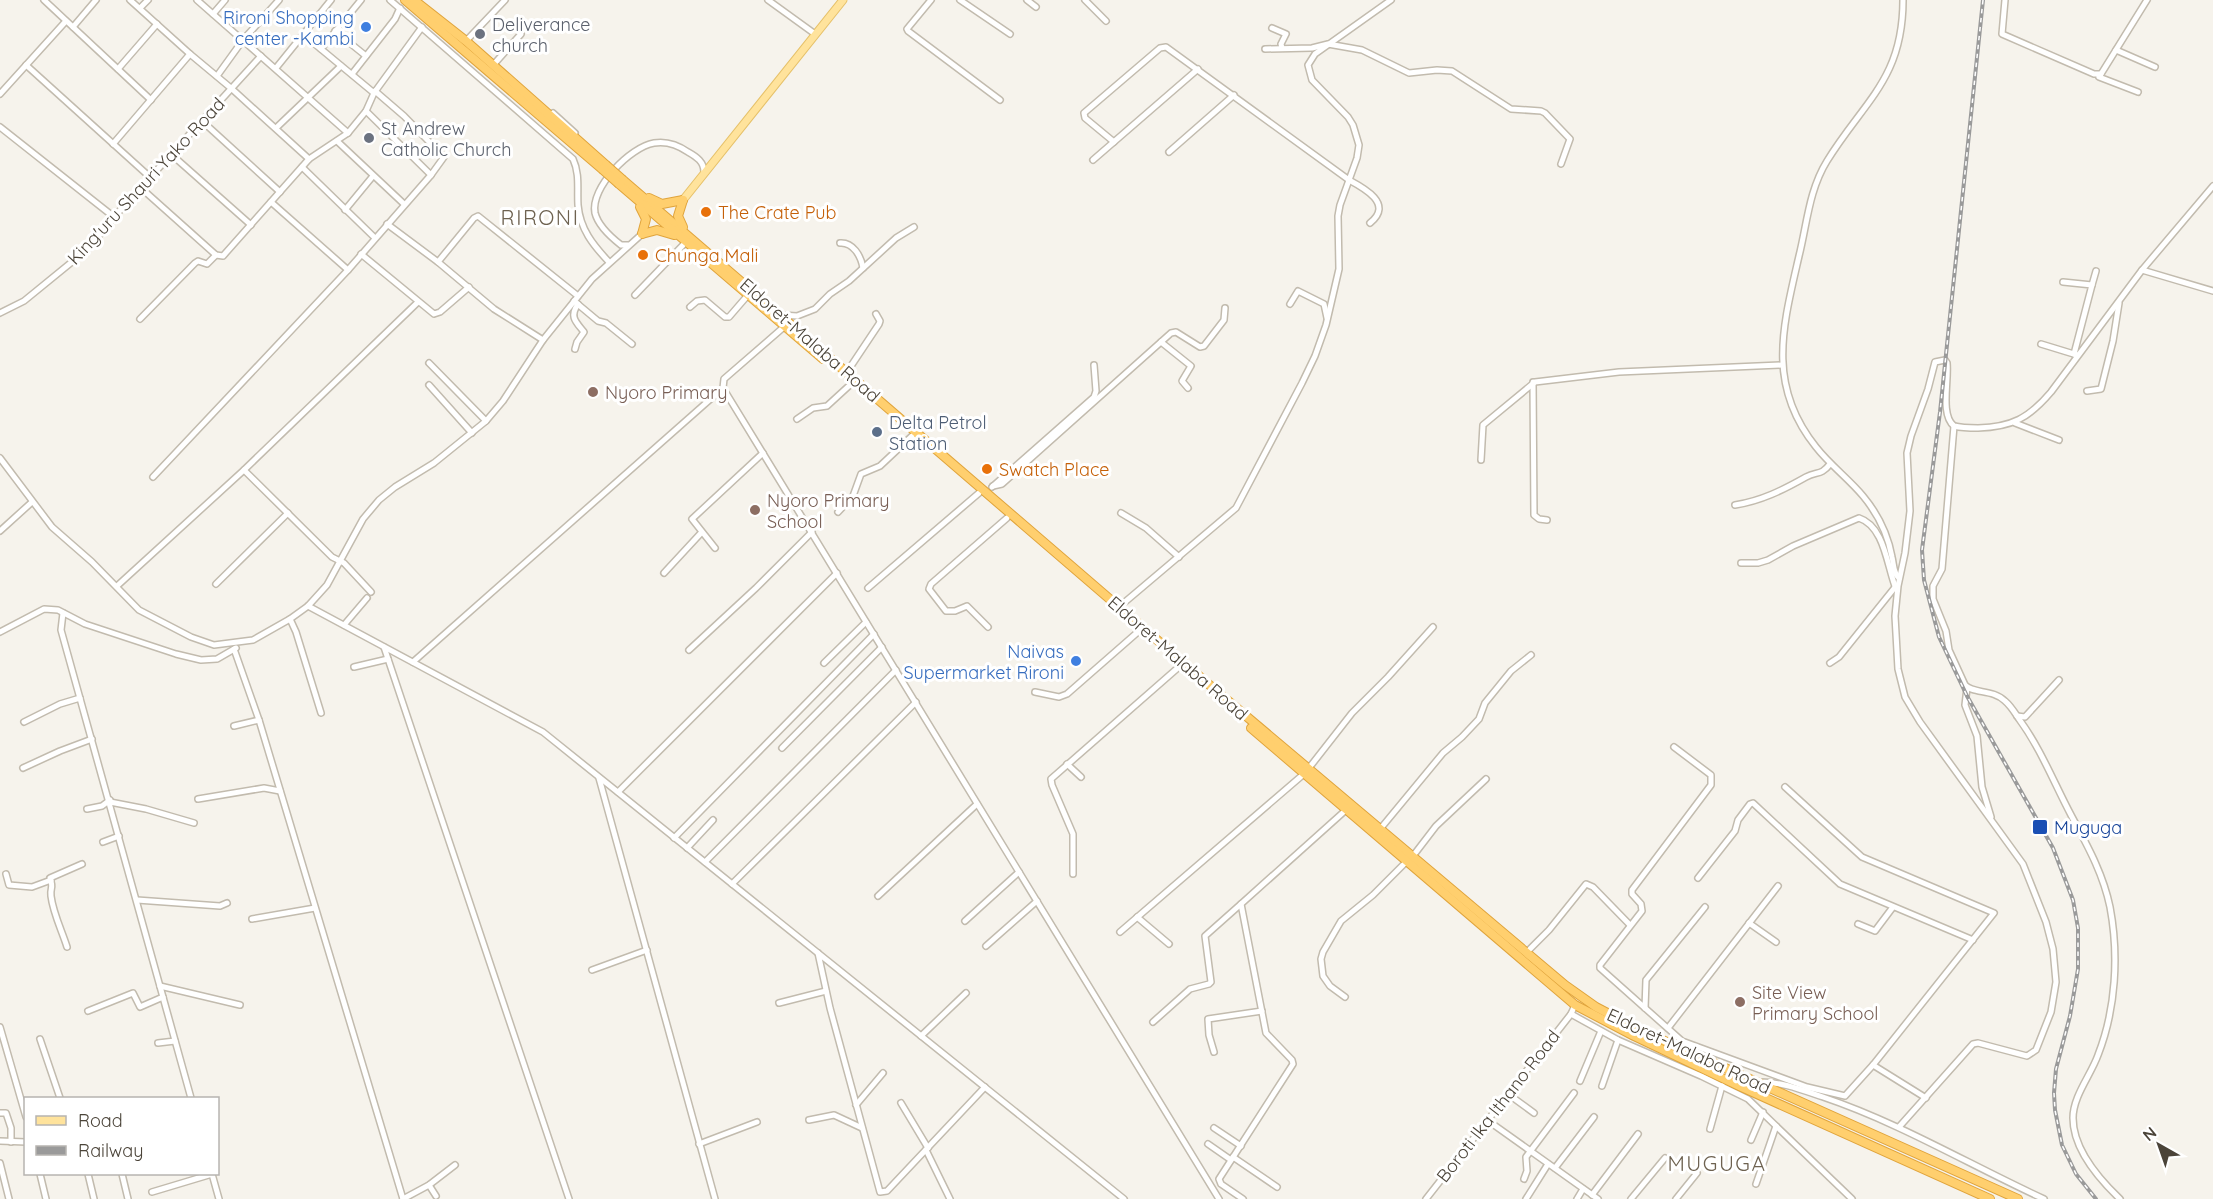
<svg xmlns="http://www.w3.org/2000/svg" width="2213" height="1199" font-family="Quicksand,sans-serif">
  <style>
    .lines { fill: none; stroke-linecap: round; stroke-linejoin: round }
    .minor-casing { stroke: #c2bbae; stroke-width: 8 }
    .major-casing { stroke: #e6c16a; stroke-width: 9 }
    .highway-casing { stroke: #e0a43c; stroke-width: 10 }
    .minor { stroke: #fff; stroke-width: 5 }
    .major { stroke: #ffe39c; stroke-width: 7 }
    .highway { stroke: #ffcf6e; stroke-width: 8 }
    .rail-casing { stroke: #9a9a9a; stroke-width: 4 }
    .rail { stroke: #fff; stroke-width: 1.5; stroke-dasharray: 4.5; stroke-linecap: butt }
    .highway-bridge-casing { stroke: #e0a43c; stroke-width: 10; stroke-linecap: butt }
    .highway-bridge { stroke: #ffcf6e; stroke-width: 8 }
    .shop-dot { fill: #3f7fe0; stroke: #fff; stroke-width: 2 }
    .worship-dot { fill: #6b7280; stroke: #fff; stroke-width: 2 }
    .food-dot { fill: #e8710a; stroke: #fff; stroke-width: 2 }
    .education-dot { fill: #8d6e63; stroke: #fff; stroke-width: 2 }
    .service-dot { fill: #5c6f8a; stroke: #fff; stroke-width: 2 }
    .transit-dot { fill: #1a4fb4; stroke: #fff; stroke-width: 2 }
    .labels { text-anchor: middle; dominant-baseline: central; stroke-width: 6; stroke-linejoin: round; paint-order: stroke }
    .shop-label { font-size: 18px; fill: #366cbe; stroke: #fff; text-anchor: end }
    .worship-label { font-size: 18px; fill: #5b616d; stroke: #fff; text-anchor: start }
    .street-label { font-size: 18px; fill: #4b4439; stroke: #fff }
    .food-label { font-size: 18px; fill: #c56008; stroke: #fff; text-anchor: start }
    .education-label { font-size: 18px; fill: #785e54; stroke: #fff; text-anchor: start }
    .service-label { font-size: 18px; fill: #4e5e75; stroke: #fff; text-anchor: start }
    .transit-label { font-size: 18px; fill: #164399; stroke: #fff; text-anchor: start }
    .quarter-label { font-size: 21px; letter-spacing: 1.5px; fill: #6e6250; stroke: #fff }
  </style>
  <rect width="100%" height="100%" fill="#f6f3ec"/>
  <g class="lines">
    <defs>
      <g id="minor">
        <path d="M44,0L151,100"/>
        <path d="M130,0L190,54L232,89L309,159"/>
        <path d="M197,0L348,133"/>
        <path d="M390,0L573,159C580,174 577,189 578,205C580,229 593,245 609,262"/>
        <path d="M768,0L815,34"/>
        <path d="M931,0L907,29L908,31L1000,100"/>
        <path d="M960,0L1010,34"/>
        <path d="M1027,0L1036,7"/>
        <path d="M1085,0L1106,21"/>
        <path d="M2005,0L2002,34L2094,74H2101L2099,77L2138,92"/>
        <path d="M140,8L148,0"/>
        <path d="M213,14L225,0"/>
        <path d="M73,27L96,0"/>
        <path d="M1272,28L1286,34L1281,44L1282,48"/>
        <path d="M335,31L366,56"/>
        <path d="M304,35L374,93"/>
        <path d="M466,41L505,0"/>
        <path d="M321,49L361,0"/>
        <path d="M1265,49L1312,48L1328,44L1362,50L1409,73L1437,70L1452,71L1511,109L1541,111L1545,113L1570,139L1561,164"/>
        <path d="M2116,50L2155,67"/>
        <path d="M495,63L521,34L516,27"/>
        <path d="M26,65L151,178"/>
        <path d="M276,68L331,0"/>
        <path d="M118,69L157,24"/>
        <path d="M352,74L395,19L400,8"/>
        <path d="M2101,74L2147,0"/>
        <path d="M217,76L243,40L279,0"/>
        <path d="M375,91L404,116L444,157L431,175"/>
        <path d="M0,94L66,21"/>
        <path d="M553,113L575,133"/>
        <path d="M202,121L280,192"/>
        <path d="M0,127L114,217"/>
        <path d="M276,128L341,66"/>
        <path d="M337,141L404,204"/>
        <path d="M1114,142L1085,118L1084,113L1160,48L1166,47L1349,180C1364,188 1394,204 1370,223"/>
        <path d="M113,144L190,54"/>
        <path d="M1169,152L1234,95"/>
        <path d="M172,155L251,225"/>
        <path d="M1093,160L1198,69"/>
        <path d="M302,167L375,238"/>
        <path d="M141,188L216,255L223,256L309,159L348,133L366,111L374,93L422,27"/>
        <path d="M271,202L348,270L431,175L366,111"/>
        <path d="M345,210L373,176"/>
        <path d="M387,224L438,262L494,309L543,340"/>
        <path d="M840,243C853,242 861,256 863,268"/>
        <path d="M628,245H621C612,238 598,225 595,213C590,188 630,147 654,143C666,141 678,145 688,152C697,157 704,162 704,172"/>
        <path d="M361,254L434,314L440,312L469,287"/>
        <path d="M438,262L474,218L478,216L578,296"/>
        <path d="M2142,270L2213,291"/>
        <path d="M2063,282L2092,285L2074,354"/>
        <path d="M2092,285L2096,271"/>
        <path d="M635,295L686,242"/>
        <path d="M574,301L598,321L606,323L632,344"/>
        <path d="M1290,304L1298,291L1324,304L1327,318"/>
        <path d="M690,307L697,301L705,300L725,317H729L748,295"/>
        <path d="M0,313L24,301L89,248L114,217L261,56"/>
        <path d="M782,315L797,316L815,309L830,294L849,281L896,238L914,227"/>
        <path d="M140,319L195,263L198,261L207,264L216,255"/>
        <path d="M785,326L724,379L723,388L1219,1199"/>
        <path d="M1161,342L1191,366L1182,381L1188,388"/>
        <path d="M2041,344L2077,355"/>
        <path d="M575,349L577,342L584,332C576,322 569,317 578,304"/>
        <path d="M429,363L486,421"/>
        <path d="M847,372L879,324L880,321L876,314"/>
        <path d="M1533,382L1534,515L1539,519L1547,520"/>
        <path d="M429,385L472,433"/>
        <path d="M2087,391L2101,389L2113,341L2119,303"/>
        <path d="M797,419L813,408L827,406L851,384"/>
        <path d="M2015,423L2059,440"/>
        <path d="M1954,426L1942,569L1933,586V599L1946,631L1949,650L1965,685C1973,694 1993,689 2005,701C2011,706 2015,713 2019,719C2041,749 2054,783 2071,815C2087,845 2103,873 2110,907C2119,955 2116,1009 2098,1055C2091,1075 2073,1096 2073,1118C2073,1149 2099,1179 2120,1199"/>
        <path d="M0,458L52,527L92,562L139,610L191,637L214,645L253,640L290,619L308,606L318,595L327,585L363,519L379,500L395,487L434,463L486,421L503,401L543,340L592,279L642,234"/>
        <path d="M1481,460L1483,425L1535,382L1619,372L1782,365"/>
        <path d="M244,470L332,557L344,563L371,592"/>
        <path d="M153,477L348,270"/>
        <path d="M993,486L1002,484L1171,333L1176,332L1200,347L1204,346L1224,320L1225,308"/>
        <path d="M992,487L1094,397L1096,391L1094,365"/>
        <path d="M1735,505C1761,501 1783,490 1806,477C1817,471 1821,476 1830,464"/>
        <path d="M838,512L853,496L861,474L880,466L912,436"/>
        <path d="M1121,513L1146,528L1179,557"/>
        <path d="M0,531L32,502"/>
        <path d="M715,548L692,519L763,453"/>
        <path d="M1741,563H1758L1768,560L1793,546L1859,518C1884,526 1887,565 1895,586"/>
        <path d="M664,573L701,533"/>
        <path d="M1899,578C1893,573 1894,565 1892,557C1888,535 1878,514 1863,496C1849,479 1830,465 1816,447C1766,385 1783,326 1799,256C1807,224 1809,190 1827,161C1864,101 1903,79 1903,0"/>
        <path d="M216,584L288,513"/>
        <path d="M117,586L244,470L418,302"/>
        <path d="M868,588L979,493"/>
        <path d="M308,606L543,732L1124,1199"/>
        <path d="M1119,607L1236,508L1302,383L1315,356L1326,325L1339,269L1338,216L1340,205L1357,158L1359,145L1353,125L1348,117L1312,80L1308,65L1315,54L1391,0"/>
        <path d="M63,613L61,630L191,1098"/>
        <path d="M290,619L296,632L321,713"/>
        <path d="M344,625L367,598"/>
        <path d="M988,627L967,606L955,611H946L929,589L931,584L1007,518"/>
        <path d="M0,632L44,609L58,610L85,624L176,654L201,660L217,659L236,648"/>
        <path d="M384,647L569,1199"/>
        <path d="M234,649L259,720L403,1199"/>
        <path d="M689,650L756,588L812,532"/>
        <path d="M413,662L723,388"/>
        <path d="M824,663L866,622"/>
        <path d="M1830,663L1839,657L1896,586"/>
        <path d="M354,667L388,659"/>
        <path d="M1967,688L1965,705L1977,736L1982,787L1991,817"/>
        <path d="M1035,692L1059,697L1067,694L1139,631"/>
        <path d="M2017,716L2025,717L2059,680"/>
        <path d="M24,722L60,704L80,698"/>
        <path d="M234,726L259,720"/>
        <path d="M1674,747L1711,775V785L1632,890V894L1641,904L1642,911L1600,965V968L1682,1041L1807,1087L1845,1096L1873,1065L1994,913L1862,857L1785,787"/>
        <path d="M782,748L882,647"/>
        <path d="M1067,764L1081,777"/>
        <path d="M23,768L60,751L92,739"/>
        <path d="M1309,768L1352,713L1388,677L1433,627"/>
        <path d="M599,778L715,1199"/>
        <path d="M618,792L837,573"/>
        <path d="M198,799L264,788L280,791"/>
        <path d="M110,802L146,809L194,823"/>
        <path d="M87,809L102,806L110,800"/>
        <path d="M1381,828L1443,753L1462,737L1479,719L1485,703L1511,671L1531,655"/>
        <path d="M674,838L874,634"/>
        <path d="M103,842L119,836"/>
        <path d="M687,848L713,820"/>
        <path d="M1413,856L1436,826L1486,779"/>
        <path d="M705,862L896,670"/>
        <path d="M6,874L9,885L32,887L51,880"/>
        <path d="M1073,874V834L1052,785L1051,779L1180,666"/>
        <path d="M1698,878L1735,831L1738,820L1750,804L1753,803L1840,884L1973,940"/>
        <path d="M732,884L916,702"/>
        <path d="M878,896L977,804"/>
        <path d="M137,900L220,906L227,903"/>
        <path d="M1137,917L1169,944"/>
        <path d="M252,919L315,908"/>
        <path d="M965,921L1019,872"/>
        <path d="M1749,923L1776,942"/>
        <path d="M1858,924L1875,931L1893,907"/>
        <path d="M1120,932L1305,773"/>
        <path d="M986,946L1037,901"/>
        <path d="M67,947C62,931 53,913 51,896C50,886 54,889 50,878L82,864"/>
        <path d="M818,953L830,1008L880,1192L887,1191L985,1087"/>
        <path d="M1526,953L1549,930L1586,884L1593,887L1630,925"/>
        <path d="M592,970L647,950"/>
        <path d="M160,986L240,1005"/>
        <path d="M1345,997L1330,986L1323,976L1321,959L1323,952L1341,921L1373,895L1407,861"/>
        <path d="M779,1003L826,991"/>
        <path d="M1645,1008L1646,980L1705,907"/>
        <path d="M88,1011L133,993L140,1007L163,997"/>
        <path d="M1571,1014L1618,1040L1701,1076L1748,1099L1852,1199"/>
        <path d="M1153,1022L1190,989L1209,984L1211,982L1205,936L1241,904"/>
        <path d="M0,1027L26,1117"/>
        <path d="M1668,1028L1778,886"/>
        <path d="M921,1036L966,993"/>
        <path d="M40,1039L60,1098"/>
        <path d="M158,1043L175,1041"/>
        <path d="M1214,1052L1209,1035L1208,1019L1262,1011"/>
        <path d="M1873,1065L1926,1098"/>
        <path d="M1580,1081L1601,1031"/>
        <path d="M1761,1082C1782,1082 1802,1090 1823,1097C1900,1123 1970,1165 2044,1199"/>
        <path d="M1602,1086L1618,1040"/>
        <path d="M1508,1094L1534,1113"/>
        <path d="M901,1103L928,1148"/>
        <path d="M856,1105L883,1073"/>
        <path d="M0,1113H6L11,1128V1142"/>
        <path d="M809,1120L834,1115L862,1128"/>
        <path d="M1487,1120L1598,1199"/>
        <path d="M1899,1127L1973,1044L1978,1043L2027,1056L2036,1050L2051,1012L2056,982L2053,949L2046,922L2023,864L1920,722L1905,697L1898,669L1895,616L1898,586L1905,553L1910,511L1907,453L1911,436L1928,389L1935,362L1945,360L1947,363C1949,381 1940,415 1954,426C1962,428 1970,428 1978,428C2012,427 2029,418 2051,392L2142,270L2213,186"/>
        <path d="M1214,1128L1241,1146"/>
        <path d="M1710,1129L1722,1086"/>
        <path d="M1751,1140L1763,1112"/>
        <path d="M0,1141L26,1142"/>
        <path d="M699,1144L757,1122"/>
        <path d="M1208,1144L1231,1160"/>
        <path d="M926,1150L950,1199"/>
        <path d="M1233,1157L1277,1187"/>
        <path d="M0,1163L9,1199"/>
        <path d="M1555,1168L1594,1117"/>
        <path d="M40,1174L46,1199"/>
        <path d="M88,1174L94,1199"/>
        <path d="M122,1174L128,1199"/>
        <path d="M212,1174L219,1199"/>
        <path d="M1524,1179L1527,1171L1526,1157L1574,1093"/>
        <path d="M1756,1184L1776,1126"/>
        <path d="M429,1185L436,1196"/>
        <path d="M152,1192L212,1174"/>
        <path d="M1592,1195L1638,1134"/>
        <path d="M403,1199L429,1185L455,1165"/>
        <path d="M1243,1199L1221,1184L1219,1179L1293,1064L1292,1060L1266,1033L1241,904L1347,809"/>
        <path d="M1426,1199L1571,1014L1575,1005"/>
        <path d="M1526,1199L1548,1164"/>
        <path d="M1577,1199L1583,1189"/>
        <path d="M1631,1199L1665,1158"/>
        <path d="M1676,1199L1697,1173"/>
      </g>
      <path id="major" d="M683,200L843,0"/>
      <g id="highway">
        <path d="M405,0L602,169"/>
        <path d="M414,0L466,41L606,165"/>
        <path d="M623,180L1220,694L1565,985L1596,1007L1638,1029L2018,1199"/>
        <path d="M619,184L823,359"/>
        <path d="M649,198L662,204L683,200"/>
        <path d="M683,200L678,216L683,227"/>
        <path d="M640,207L646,219L642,234"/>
        <path d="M642,234L657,230L674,235"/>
        <path d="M1251,728L1575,1005L1634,1036L1739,1086L1990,1199"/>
      </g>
    </defs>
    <use href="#minor" class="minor-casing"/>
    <use href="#major" class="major-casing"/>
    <use href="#highway" class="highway-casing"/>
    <use href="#minor" class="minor"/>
    <use href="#major" class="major"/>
    <use href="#highway" class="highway"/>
    <defs>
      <path id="rail" d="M1983,0L1940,412L1922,550L1924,580L1939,637L1967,696L2053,848L2073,900L2078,928V969L2070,1016L2056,1069L2054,1093L2055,1110L2062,1145L2076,1174L2096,1199"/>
    </defs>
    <use href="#rail" class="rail-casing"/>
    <use href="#rail" class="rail"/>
    <defs>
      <g id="highway-bridge">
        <path d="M606,165L623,180"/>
        <path d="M602,169L619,184"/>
      </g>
    </defs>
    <use href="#highway-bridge" class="highway-bridge-casing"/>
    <use href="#highway-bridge" class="highway-bridge"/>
  </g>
  <g class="shop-dot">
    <circle cx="366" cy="27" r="6"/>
    <circle cx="1076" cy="661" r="6"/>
  </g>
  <g class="worship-dot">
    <circle cx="480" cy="34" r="6"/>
    <circle cx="369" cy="138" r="6"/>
  </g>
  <g class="food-dot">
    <circle cx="706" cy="212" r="6"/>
    <circle cx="643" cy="255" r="6"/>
    <circle cx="987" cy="469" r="6"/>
  </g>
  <g class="education-dot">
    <circle cx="593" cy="392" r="6"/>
    <circle cx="755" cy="510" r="6"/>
    <circle cx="1740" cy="1002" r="6"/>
  </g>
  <circle class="service-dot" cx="877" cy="432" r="6"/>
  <rect class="transit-dot" x="2032" y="819" width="16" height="16" rx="3"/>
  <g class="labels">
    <g class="shop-label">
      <text x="354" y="17">Rironi Shopping<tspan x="354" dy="21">center -Kambi</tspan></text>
      <text x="1064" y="651">Naivas<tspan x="1064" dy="21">Supermarket Rironi</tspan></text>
    </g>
    <g class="worship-label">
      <text x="492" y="24">Deliverance<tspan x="492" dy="21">church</tspan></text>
      <text x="381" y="128">St Andrew<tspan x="381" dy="21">Catholic Church</tspan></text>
    </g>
    <g class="street-label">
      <text transform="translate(146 181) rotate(-47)">King'uru Shauri Yako Road</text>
      <text transform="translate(810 340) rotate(41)">Eldoret-Malaba Road</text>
      <text transform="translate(1178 658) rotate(41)">Eldoret-Malaba Road</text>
      <text transform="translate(1689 1051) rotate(25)">Eldoret-Malaba Road</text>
      <text transform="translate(1498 1106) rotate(-52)">Boroti Ika Ithano Road</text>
    </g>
    <g class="food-label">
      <text x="718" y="212">The Crate Pub</text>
      <text x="655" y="255">Chunga Mali</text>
      <text x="999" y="469">Swatch Place</text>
    </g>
    <g class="education-label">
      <text x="605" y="392">Nyoro Primary</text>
      <text x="767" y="500">Nyoro Primary<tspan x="767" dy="21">School</tspan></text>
      <text x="1752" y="992">Site View<tspan x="1752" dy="21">Primary School</tspan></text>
    </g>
    <g class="service-label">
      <text x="889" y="422">Delta Petrol<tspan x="889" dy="21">Station</tspan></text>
    </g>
    <g class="transit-label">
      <text x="2054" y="827">Muguga</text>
    </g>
    <g class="quarter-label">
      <text x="540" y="217">RIRONI</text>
      <text x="1717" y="1163">MUGUGA</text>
    </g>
  </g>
  <rect x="24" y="1097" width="195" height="78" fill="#ffffff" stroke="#b7b4b0" stroke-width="1.5"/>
  <rect x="36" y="1116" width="30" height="9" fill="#ffe39c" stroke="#b7b4b0" stroke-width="1.5"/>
  <text x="78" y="1127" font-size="18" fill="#4b4439">Road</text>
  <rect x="36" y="1146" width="30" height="9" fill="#9a9a9a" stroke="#b7b4b0" stroke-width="1.5"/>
  <text x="78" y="1157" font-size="18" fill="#4b4439">Railway</text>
  <g transform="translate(2159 1145) rotate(320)" stroke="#ffffff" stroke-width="4.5" paint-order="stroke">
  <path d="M0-4.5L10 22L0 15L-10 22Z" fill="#4b4439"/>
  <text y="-9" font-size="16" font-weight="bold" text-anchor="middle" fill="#4b4439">N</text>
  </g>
</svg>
